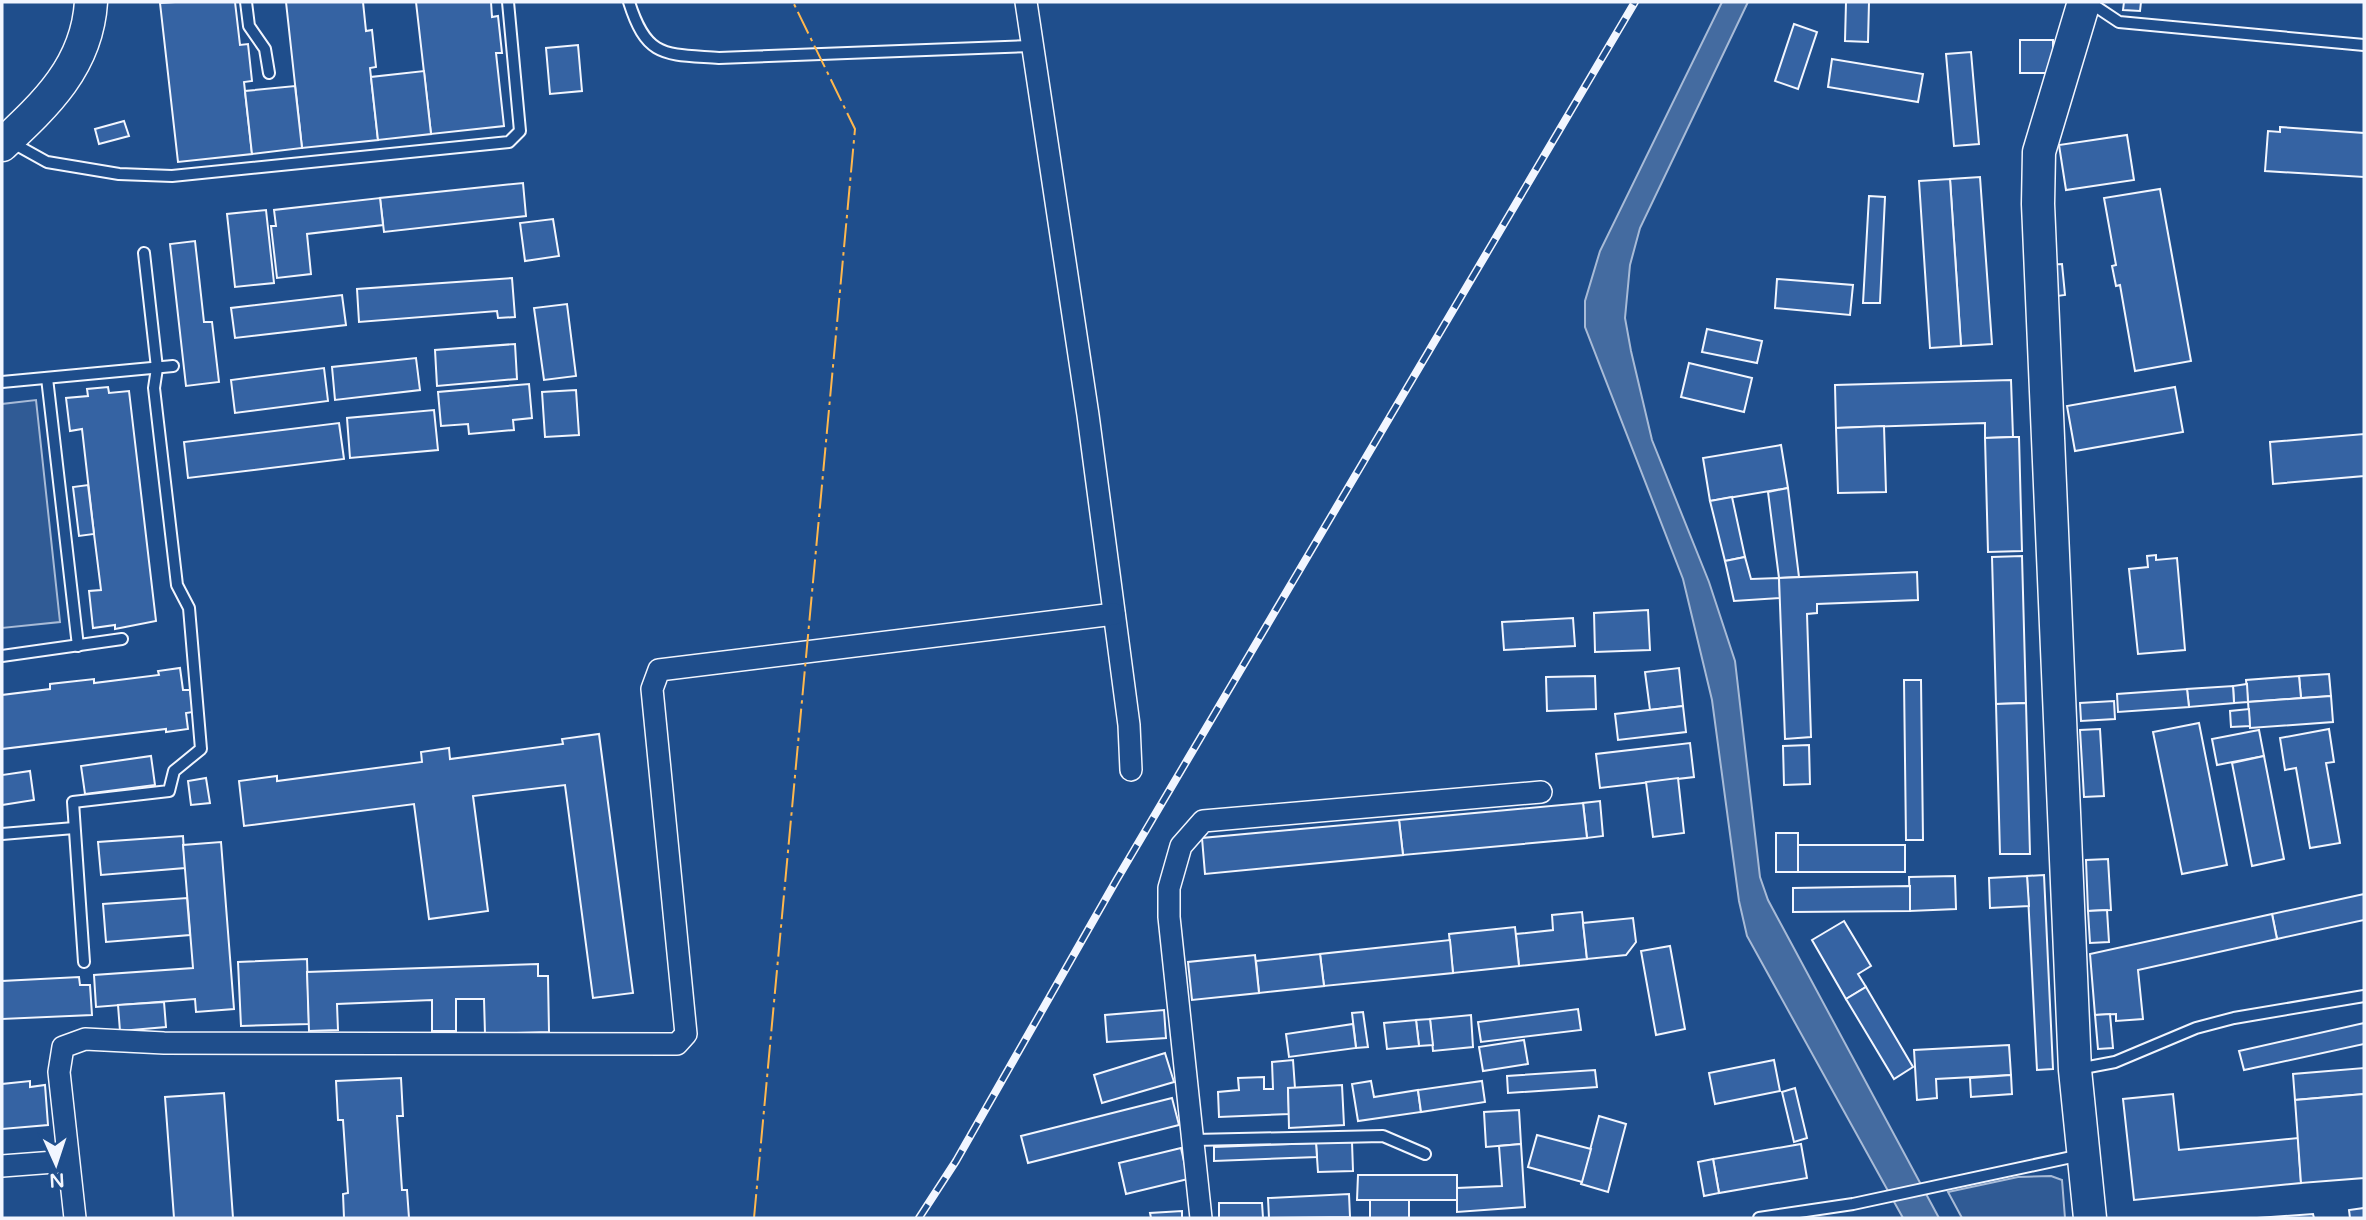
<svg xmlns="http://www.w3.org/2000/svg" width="2366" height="1220" font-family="'Varela Round',sans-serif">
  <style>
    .built { fill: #305b95; stroke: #a8bbd7; stroke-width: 2 }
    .water { fill: #446ba0; stroke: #a8bbd7; stroke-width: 2 }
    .building { fill: #3563a3; stroke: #f2f6ff; stroke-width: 2 }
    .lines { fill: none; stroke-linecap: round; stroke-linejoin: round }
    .lane-casing { stroke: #f2f6ff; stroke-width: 14 }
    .street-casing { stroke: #f2f6ff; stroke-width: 24 }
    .secondary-casing { stroke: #f2f6ff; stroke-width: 35 }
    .lane { stroke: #1f4e8c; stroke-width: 10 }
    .street { stroke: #1f4e8c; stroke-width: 21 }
    .secondary { stroke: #1f4e8c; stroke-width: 32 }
    .rail-casing { stroke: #f2f6ff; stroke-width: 8 }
    .rail { stroke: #1f4e8c; stroke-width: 5; stroke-dasharray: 16; stroke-linecap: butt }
    .power { stroke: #ffb74d; stroke-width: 2; stroke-dasharray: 24 5 3.5 5; stroke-linecap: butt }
  </style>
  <rect width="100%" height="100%" fill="#1f4e8c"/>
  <g class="built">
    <path d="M36,400L60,622L2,628V404Z"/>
    <path d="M2051,1176L2062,1180L2065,1218H1962L1948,1192L2018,1177Z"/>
  </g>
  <path class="water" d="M1722,2H1748L1640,228L1630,265L1625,318L1631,351L1652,440L1709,582L1735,661L1760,877L1768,900L1939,1218H1903L1747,936L1739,901L1712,700L1683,579L1585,327V301L1600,251Z"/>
  <g class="building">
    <path d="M175,2H235L240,45L248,44L252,81L244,82L252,154L178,162L160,3Z"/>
    <path d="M286,2H363L366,31L372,30L376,67L370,68L378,140L302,148Z"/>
    <path d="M416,2H491L492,17L498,16L502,53H496L504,126L431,134Z"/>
    <path d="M1846,2H1869L1868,42L1845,41Z"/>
    <path d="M2124,2H2141L2140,11L2123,10Z"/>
    <path d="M1794,24L1817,32L1798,89L1775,81Z"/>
    <rect x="2020" y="40" width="33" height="33"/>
    <path d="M578,45L582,91L550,94L546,48Z"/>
    <path d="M1971,52L1979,144L1954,146L1946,54Z"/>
    <path d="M1832,59L1923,74L1918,102L1828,87Z"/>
    <path d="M424,71L431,134L378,140L371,77Z"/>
    <path d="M295,86L302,148L252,154L245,91Z"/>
    <path d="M124,121L129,136L99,144L95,129Z"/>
    <path d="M2280,127L2364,133V177L2265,171L2268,131L2280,132Z"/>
    <path d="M2127,135L2134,180L2066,190L2059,145Z"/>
    <path d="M1980,177L1992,344L1961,346L1950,179Z"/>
    <path d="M1950,179L1961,346L1930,348L1919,181Z"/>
    <path d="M523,183L526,216L384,232L380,198Z"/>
    <path d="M2160,189L2191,361L2135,371L2120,285L2116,286L2112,266L2116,265L2104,198Z"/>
    <path d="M1869,196L1885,197L1880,303H1863Z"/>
    <path d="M380,198L383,225L307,234L311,274L277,278L271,226H276L274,210Z"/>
    <path d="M266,210L274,283L235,287L227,214Z"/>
    <path d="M553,219L559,256L525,261L520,223Z"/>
    <path d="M195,241L204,322H212L219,382L186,386L170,244Z"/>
    <path d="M2062,264L2065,295L2050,297L2046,265Z"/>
    <path d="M512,278L515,317L498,318L497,311L359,322L357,289Z"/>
    <path d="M1777,279L1853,285L1850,315L1775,308Z"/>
    <path d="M342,295L346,325L235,338L231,308Z"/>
    <path d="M567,304L576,376L544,380L534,308Z"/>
    <path d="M1707,329L1762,341L1757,363L1702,352Z"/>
    <path d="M515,344L517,379L437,386L435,350Z"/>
    <path d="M416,358L420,390L335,400L332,367Z"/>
    <path d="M1689,363L1752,378L1744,412L1681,397Z"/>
    <path d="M324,368L328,401L235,413L231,380Z"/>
    <path d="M2011,380L2013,437L1985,438V423L1836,428L1835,385Z"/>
    <path d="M529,384L532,418L513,420L514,430L469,434L468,424L441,426L438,392Z"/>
    <path d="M108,387L109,393L129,391L156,621L115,629V625L93,628L89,591L101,590L94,534L82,429L70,431L66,398L88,396L87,389Z"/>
    <path d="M2175,387L2183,432L2075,451L2067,406Z"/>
    <path d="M576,390L579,435L545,437L542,392Z"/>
    <path d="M434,410L438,450L350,458L347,418Z"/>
    <path d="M339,423L344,459L188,478L184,442Z"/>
    <path d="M1884,426L1886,492L1838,493L1836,428Z"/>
    <path d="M2364,434V476L2273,484L2270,442Z"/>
    <path d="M2013,437H2019L2022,551L1988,552L1985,438Z"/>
    <path d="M1781,445L1788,488L1710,501L1703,458Z"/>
    <path d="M88,485L94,534L79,536L73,487Z"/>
    <path d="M1788,488L1799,577L1779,578L1768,492Z"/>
    <path d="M1732,497L1745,557L1725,561L1710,501Z"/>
    <path d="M2156,555V560L2177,558L2185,650L2138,654L2129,569L2148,567L2147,556Z"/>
    <path d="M2022,556L2026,703L1996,704L1992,557Z"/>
    <path d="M1745,557L1751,579L1779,578L1780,598L1734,601L1725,561Z"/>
    <path d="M1917,572L1918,600L1817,604V613L1807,614L1811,737L1785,739L1779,578Z"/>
    <path d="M1648,610L1650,650L1595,652L1594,613Z"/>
    <path d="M1573,618L1575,646L1504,650L1502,622Z"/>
    <path d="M180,668L183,690H190L193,712L186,713L188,729L166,732V729L2,749V695L50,689V684L94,679V683L159,675L158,671Z"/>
    <path d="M1679,668L1683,706L1650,710L1645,672Z"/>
    <path d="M2329,674L2331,696L2301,698L2299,676Z"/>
    <path d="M1595,676L1596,709L1547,711L1546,677Z"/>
    <path d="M2299,676L2301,698L2248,702L2246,680Z"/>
    <path d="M1904,680H1921L1923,840H1906Z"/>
    <path d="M2247,684L2248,702L2234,703L2233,686Z"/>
    <path d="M2233,686L2234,703L2189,707L2187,689Z"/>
    <path d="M2187,689L2189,707L2118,712L2117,694Z"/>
    <path d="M2331,696L2333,722L2250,728L2248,702Z"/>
    <path d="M2114,701L2115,719L2081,721L2080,703Z"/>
    <path d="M2026,703L2030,854H2000L1996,704Z"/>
    <path d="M1683,706L1686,732L1618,740L1615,714Z"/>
    <path d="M2249,709L2250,726L2231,727L2230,711Z"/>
    <path d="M2199,723L2227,865L2182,874L2153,732Z"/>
    <path d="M2100,729L2104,796L2084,797L2080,730Z"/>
    <path d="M2329,729L2334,762L2326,763L2340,843L2310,848L2296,768L2285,770L2280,738Z"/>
    <path d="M2259,730L2264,756L2217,765L2212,739Z"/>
    <path d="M599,734L633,993L593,998L565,785L473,796L488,911L429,919L414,804L244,826L239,781L277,776V781L422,762L421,752L449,748L450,759L563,744L562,739Z"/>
    <path d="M1690,743L1694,777L1600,788L1596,754Z"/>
    <path d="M1809,745L1810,784L1784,785L1783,746Z"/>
    <path d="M151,756L155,785L85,794L81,766Z"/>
    <path d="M2264,756L2284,859L2252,866L2232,763Z"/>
    <path d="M30,771L34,800L2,805V775Z"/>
    <path d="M206,778L210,803L191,805L188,781Z"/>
    <path d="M1678,778L1684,833L1653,837L1646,782Z"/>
    <path d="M1600,801L1603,836L1587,838L1583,803Z"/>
    <path d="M1583,803L1587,838L1403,855L1399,820Z"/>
    <path d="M1399,820L1403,855L1205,874L1202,838Z"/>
    <rect x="1776" y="833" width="22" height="39"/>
    <path d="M183,836L185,868L101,875L98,842Z"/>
    <path d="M221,842L234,1009L196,1012L195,999L96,1007L94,975L193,968L183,845Z"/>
    <rect x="1798" y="845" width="107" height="27"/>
    <path d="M2108,859L2111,910L2088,911L2086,860Z"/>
    <path d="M2044,875L2053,1069L2037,1070L2027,876Z"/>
    <path d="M1955,876L1956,909L1910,911L1909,877Z"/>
    <path d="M2027,876L2029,906L1990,908L1989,878Z"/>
    <path d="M1910,886V911L1793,912V888Z"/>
    <path d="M2364,894V920L2277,939L2272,914Z"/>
    <path d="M187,898L190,935L106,942L103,904Z"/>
    <path d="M2107,910L2109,942L2090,943L2088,911Z"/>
    <path d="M1582,912L1587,959L1519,966L1516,934L1553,930L1552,915Z"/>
    <path d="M2272,914L2277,939L2138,970L2143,1019L2116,1021V1014L2095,1015L2090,954Z"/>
    <path d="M1633,918L1636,942L1626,955L1587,959L1583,923Z"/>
    <path d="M1844,921L1871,966L1858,974L1866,987L1846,999L1812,940Z"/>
    <path d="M1515,927L1519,966L1453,973L1449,934Z"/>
    <path d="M1450,940L1453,973L1324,986L1320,954Z"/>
    <path d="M1670,946L1685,1029L1656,1035L1641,951Z"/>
    <path d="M1320,954L1324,986L1259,993L1256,961Z"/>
    <path d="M1255,955L1259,993L1192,1000L1188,962Z"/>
    <path d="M307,959L309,1024L241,1026L238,962Z"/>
    <path d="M538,964V976H548L549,1032L485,1034L484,999H456V1031H432V1000L337,1004L338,1030L309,1031L307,972Z"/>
    <path d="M79,977L80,985H90L92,1015L2,1019V981Z"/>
    <path d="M1866,987L1913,1067L1894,1079L1846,999Z"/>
    <path d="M164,1002L166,1027L120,1031L118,1005Z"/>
    <path d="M1578,1009L1581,1030L1481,1042L1478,1022Z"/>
    <path d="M1164,1010L1166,1038L1107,1042L1105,1015Z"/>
    <path d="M1363,1012L1368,1047L1356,1048L1352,1013Z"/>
    <path d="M2110,1014L2113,1048L2098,1049L2095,1015Z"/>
    <path d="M1471,1015L1473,1047L1433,1051L1430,1019Z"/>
    <path d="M1430,1019L1433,1045L1419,1046L1416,1020Z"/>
    <path d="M1416,1020L1419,1046L1387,1049L1384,1023Z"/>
    <path d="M2364,1023V1044L2244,1070L2239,1051Z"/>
    <path d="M1353,1024L1356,1048L1289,1057L1286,1034Z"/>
    <path d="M1524,1040L1528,1064L1483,1071L1479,1047Z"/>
    <path d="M2009,1045L2011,1075L1936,1079L1937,1098L1917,1100L1914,1050Z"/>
    <path d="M1165,1053L1174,1082L1102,1103L1094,1075Z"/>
    <path d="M1293,1060L1295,1088H1288L1289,1114L1219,1117L1218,1092L1239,1090L1238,1078L1264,1077V1089H1273L1272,1062Z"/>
    <path d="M1774,1060L1780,1091L1715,1104L1709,1073Z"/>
    <path d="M2364,1068V1094L2295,1100L2293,1074Z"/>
    <path d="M1595,1070L1597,1087L1508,1093L1507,1076Z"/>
    <path d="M2011,1075L2012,1094L1971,1097L1970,1078Z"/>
    <path d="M401,1078L403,1116H397L402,1190H407L409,1218H344L343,1194L348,1193L343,1120H338L336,1081Z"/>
    <path d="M30,1081V1087L45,1085L48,1125L2,1129V1084Z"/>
    <path d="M1371,1081L1374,1097L1418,1090L1421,1112L1358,1121L1352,1084Z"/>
    <path d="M1482,1081L1485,1102L1421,1112L1418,1090Z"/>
    <path d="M1342,1085L1344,1125L1289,1128L1288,1088Z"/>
    <path d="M1795,1088L1807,1138L1794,1142L1782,1092Z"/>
    <path d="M224,1093L233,1218H174L165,1097Z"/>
    <path d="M2173,1094L2179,1150L2298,1138L2301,1183L2134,1200L2123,1099Z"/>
    <path d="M2364,1094V1178L2301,1183L2295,1100Z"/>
    <path d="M1172,1098L1179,1125L1028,1163L1021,1136Z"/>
    <path d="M1519,1110L1521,1144L1486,1147L1484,1112Z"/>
    <path d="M1599,1116L1626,1124L1608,1192L1581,1184Z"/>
    <path d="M1537,1135L1591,1149L1582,1182L1528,1167Z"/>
    <path d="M1352,1142L1353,1171L1318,1172L1316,1143Z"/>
    <path d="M1316,1143L1317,1157L1214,1161V1147Z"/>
    <path d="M1521,1144L1525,1207L1457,1212V1188L1502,1186L1499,1146Z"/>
    <path d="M1801,1144L1807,1178L1719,1193L1713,1159Z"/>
    <path d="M1181,1148L1188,1179L1126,1194L1119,1163Z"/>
    <path d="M1713,1159L1719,1193L1704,1196L1698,1162Z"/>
    <path d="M1358,1175H1457V1200H1357Z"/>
    <path d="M1349,1194L1350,1217L1269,1218L1268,1198Z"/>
    <rect x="1370" y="1200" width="39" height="18"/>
    <path d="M1219,1203H1262L1263,1218H1219Z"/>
    <path d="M2364,1208V1218H2350L2349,1210Z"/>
    <path d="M1182,1211V1218H1151L1150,1213Z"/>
    <path d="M2313,1214L2314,1218H2257Z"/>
  </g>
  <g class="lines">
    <defs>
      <g id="lane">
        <path d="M246,2L249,26L265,49L269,73"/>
        <path d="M629,2C647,59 665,54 719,58L1032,46"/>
        <path d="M2089,2L2119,22L2364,45"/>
        <path d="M11,142L47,162L119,174L172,176L509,142L520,131L508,2"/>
        <path d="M47,378L78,646"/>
        <path d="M2,382L173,366"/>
        <path d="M2,656L122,639"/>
        <path d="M2,834L74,828"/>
        <path d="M84,962L73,802L169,791L174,771L201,749L189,608L177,585L154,388L157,368L144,253"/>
        <path d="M2078,1069L2115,1062L2196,1028L2234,1018L2364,996"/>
        <path d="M1194,1140L1383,1136L1425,1154"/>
        <path d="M1759,1218L1853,1204L2081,1155"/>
      </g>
      <g id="street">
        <path d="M1026,2L1088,415L1129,725L1131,770"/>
        <path d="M2,1166L68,1161"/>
        <path d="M75,1218L59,1072L63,1047L85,1039L164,1043L677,1044L686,1034L652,689L659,670L1114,614"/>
        <path d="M1201,1218L1169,917V888L1181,846L1203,821L1541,792"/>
      </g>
      <g id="secondary">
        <path d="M2084,2L2039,152L2038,204L2075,1070L2090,1218"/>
        <path d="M2,145C46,104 87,66 91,2"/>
      </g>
    </defs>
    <use href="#lane" class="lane-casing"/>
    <use href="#street" class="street-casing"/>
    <use href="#secondary" class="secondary-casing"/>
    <use href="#lane" class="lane"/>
    <use href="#street" class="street"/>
    <use href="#secondary" class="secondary"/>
    <defs>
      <path id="rail" d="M919,1218L956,1161L1117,879L1635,2"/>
    </defs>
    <use href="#rail" class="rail-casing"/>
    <use href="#rail" class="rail"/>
    <path class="power" d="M754,1218L855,129L793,2"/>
  </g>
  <rect width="2366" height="1220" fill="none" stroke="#f2f6ff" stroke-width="7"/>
  <g transform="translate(56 1164) rotate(177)" stroke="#1f4e8c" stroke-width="5" paint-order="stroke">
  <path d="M0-5L12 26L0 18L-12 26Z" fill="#f2f6ff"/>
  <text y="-10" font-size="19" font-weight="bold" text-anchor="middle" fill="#f2f6ff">N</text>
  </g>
</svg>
